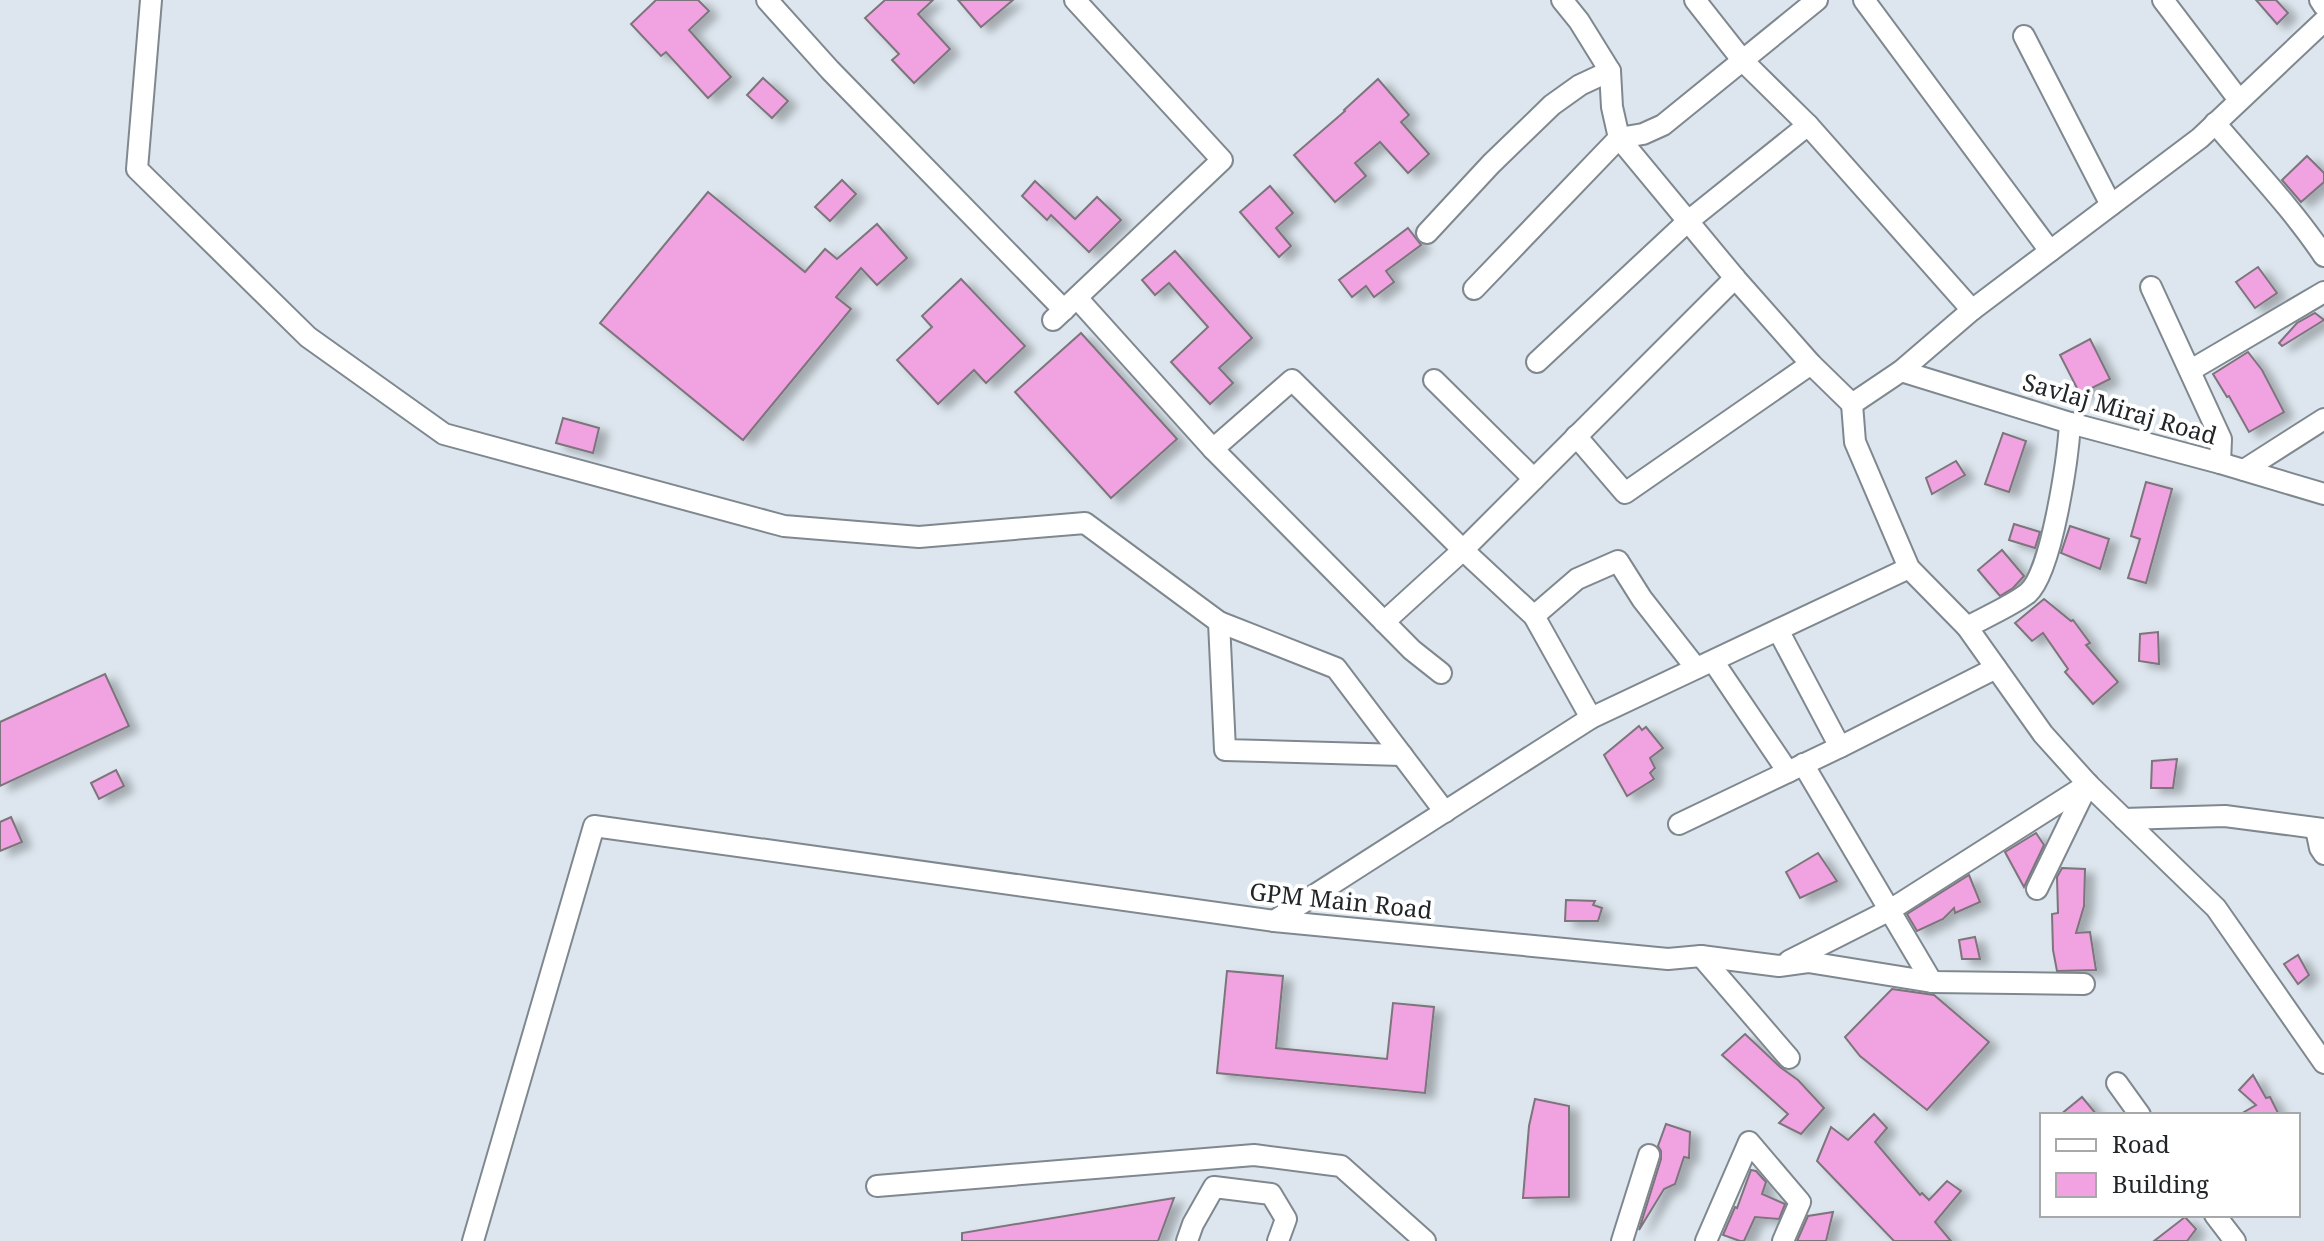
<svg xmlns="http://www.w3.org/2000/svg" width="2324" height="1241" font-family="'Noto Serif',serif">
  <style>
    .building { fill: #f1a3e1; stroke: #7d747b; stroke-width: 2; filter: url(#shadow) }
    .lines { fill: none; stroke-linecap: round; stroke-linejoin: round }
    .minor-casing { stroke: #7f888f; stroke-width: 24 }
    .minor { stroke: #fff; stroke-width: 20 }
    .labels { text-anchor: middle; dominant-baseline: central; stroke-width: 8; stroke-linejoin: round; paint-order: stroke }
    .street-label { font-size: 24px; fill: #222629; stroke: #fff }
  </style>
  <defs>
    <filter id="shadow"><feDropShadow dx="9" dy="5" stdDeviation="4" flood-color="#0004"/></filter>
  </defs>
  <rect width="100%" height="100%" fill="#dde6ee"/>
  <g class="building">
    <path d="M656,0H698L709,11L689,30L731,77L708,98L666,52L661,56L631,24Z"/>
    <path d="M885,0H933L918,14L950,49L914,83L892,60L899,54L865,18Z"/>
    <path d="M958,0H1013L981,27Z"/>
    <path d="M2256,0H2276L2288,13L2277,24Z"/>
    <path d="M763,78L788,101L772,118L747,95Z"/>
    <path d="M1378,79L1409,115L1401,122L1429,154L1408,173L1380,142L1355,163L1366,176L1335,202L1294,155L1345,111L1344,110Z"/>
    <path d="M2307,156L2324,173V182L2301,202L2282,180Z"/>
    <path d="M842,180L856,194L830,221L815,207Z"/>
    <path d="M1035,181L1075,219L1097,197L1121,220L1089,252L1051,215L1047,220L1022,196Z"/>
    <path d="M1270,186L1293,213L1276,228L1291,246L1279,257L1240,212Z"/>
    <path d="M708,192L805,272L825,249L837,259L877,224L907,258L877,285L861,268L836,297L851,309L743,440L600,323Z"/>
    <path d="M1408,228L1421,245L1386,271L1394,282L1374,297L1366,286L1352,297L1339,280Z"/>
    <path d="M1175,251L1252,338L1219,368L1233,383L1210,404L1171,362L1208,327L1169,283L1155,295L1142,280Z"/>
    <path d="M2258,267L2277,293L2255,308L2236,282Z"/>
    <path d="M961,279L1025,346L986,383L974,370L938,404L897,360L932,327L922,316Z"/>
    <path d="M2315,313L2324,320L2282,346L2279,343L2297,323Z"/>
    <path d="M1081,333L1177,439L1111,498L1015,392Z"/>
    <path d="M2090,339L2110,379L2080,394L2060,355Z"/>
    <path d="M2248,352L2262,370L2284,412L2249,432L2229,396L2227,397L2213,374Z"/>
    <path d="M563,418L599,428L593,453L556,443Z"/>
    <path d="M2003,433L2026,441L2009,492L1985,484Z"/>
    <path d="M1956,461L1965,475L1932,494L1926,478Z"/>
    <path d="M2146,482L2172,489L2146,583L2128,578L2140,539L2131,536Z"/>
    <path d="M2014,524L2040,532L2035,548L2009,540Z"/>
    <path d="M2070,526L2109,539L2100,569L2061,553Z"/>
    <path d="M2002,550L2024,576L2013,588L2000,596L1978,570Z"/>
    <path d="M2044,599L2071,621L2073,620L2090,643L2086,645L2118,682L2093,704L2065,672L2068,669L2043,633L2032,641L2015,623Z"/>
    <path d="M2158,632L2159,664L2139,661L2140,634Z"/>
    <path d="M105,674L129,726L0,786V722Z"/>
    <path d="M1639,726L1642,730L1646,727L1663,748L1650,758L1655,768L1650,773L1654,779L1627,796L1604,755Z"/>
    <path d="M2177,759L2173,788H2151L2152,761Z"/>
    <path d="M116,770L124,786L99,799L91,783Z"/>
    <path d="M11,817L22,842L0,851V822Z"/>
    <path d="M2036,833L2044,845L2024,887L2005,852Z"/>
    <path d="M1818,853L1837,881L1800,898L1786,872Z"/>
    <path d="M2062,868L2085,869L2084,906L2076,933L2090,932L2096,970L2057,971L2053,950L2052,914L2058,913L2057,877Z"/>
    <path d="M1969,875L1980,902L1955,913L1954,908L1943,919L1917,931L1907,914Z"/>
    <path d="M1566,900L1595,901L1593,905L1602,908L1598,921H1565Z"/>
    <path d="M1975,937L1980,959H1962L1959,940Z"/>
    <path d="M2298,955L2309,975L2298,984L2284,964Z"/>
    <path d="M1227,971L1283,976L1276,1048L1387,1059L1393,1003L1434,1007L1425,1093L1217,1073Z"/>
    <path d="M1892,989L1934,995L1989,1042L1927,1110L1860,1056L1845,1037Z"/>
    <path d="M1745,1034L1780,1067L1798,1080L1824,1108L1801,1134L1779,1123L1788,1114L1722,1055Z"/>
    <path d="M2253,1075L2266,1098L2270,1097L2279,1115H2239L2256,1105L2239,1090Z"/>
    <path d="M2082,1097L2097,1115H2060Z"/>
    <path d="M1535,1099L1569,1106V1197L1523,1198L1529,1126Z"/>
    <path d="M1874,1114L1887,1128L1875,1142L1920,1195L1922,1193L1929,1200L1947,1181L1961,1191L1935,1222L1951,1241H1894L1817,1161L1831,1127L1848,1140Z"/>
    <path d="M1666,1124L1690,1132L1689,1158L1684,1157L1675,1184L1664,1189L1639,1230L1661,1159V1151L1658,1146Z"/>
    <path d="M1751,1170L1756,1171L1766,1182L1762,1194L1785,1204L1779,1219L1755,1217L1744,1241H1740L1723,1235L1735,1207L1737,1208Z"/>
    <path d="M1174,1198L1158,1241H962V1233Z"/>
    <path d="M1833,1212L1826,1241H1797L1808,1216Z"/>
    <path d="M2185,1217L2196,1229L2187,1241H2154Z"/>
  </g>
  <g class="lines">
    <defs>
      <g id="minor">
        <path d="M151,0L137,169L308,337L444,434L784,526L919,537L1085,523L1219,622L1225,750L1402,755"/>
        <path d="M767,0L830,70L1064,310"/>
        <path d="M1562,0L1579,21L1610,71L1612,107L1619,138L1735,278"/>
        <path d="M1695,0L1743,61L1808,125"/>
        <path d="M1864,0L2050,251"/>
        <path d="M2163,0L2239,100"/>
        <path d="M2320,0L2324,6"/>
        <path d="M2324,21L2200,138L1972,310L1901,371L1852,404L1855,442L1909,568L1967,627L2043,734L2088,784L2216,908L2324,1063"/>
        <path d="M2024,36L2111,205"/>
        <path d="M2215,123C2252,167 2292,208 2324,256"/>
        <path d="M1427,233L1491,164L1552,105L1580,85L1610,71"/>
        <path d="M2151,287L2221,439L2220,463"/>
        <path d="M1474,289L1619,138L1643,134L1663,125L1817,0"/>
        <path d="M1077,298L1213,449"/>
        <path d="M1053,320L1222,160L1075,0"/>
        <path d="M1537,362L1687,222L1808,125L1972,310"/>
        <path d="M2191,370L2324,292"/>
        <path d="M1901,371L2070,423L2220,463L2324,494"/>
        <path d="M1434,380L1534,479"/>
        <path d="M1576,436L1625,493L1811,364"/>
        <path d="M2244,470L2324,419"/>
        <path d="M1534,616L1577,579L1618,561L1642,599L1696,668"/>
        <path d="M1219,622L1336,668L1445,812"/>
        <path d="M1384,622L1463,550L1735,278L1811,364L1852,404"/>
        <path d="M1967,627C1984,618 2015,604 2028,593C2052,572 2068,457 2070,423"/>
        <path d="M1778,630L1840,747"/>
        <path d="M1713,661L1788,772"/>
        <path d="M1441,673L1412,650L1213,449L1292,380L1463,550L1534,616L1591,718"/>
        <path d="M1803,764L1932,982"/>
        <path d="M2124,819L2225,816L2324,829"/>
        <path d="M1679,824L1840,747L1996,668"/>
        <path d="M2316,829L2320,848L2324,854"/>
        <path d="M2037,889L2088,784"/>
        <path d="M1274,921L1591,718L1909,568"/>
        <path d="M1701,956L1789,1058"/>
        <path d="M1789,961L1890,910L2088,784"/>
        <path d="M2117,1083L2140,1115"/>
        <path d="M877,1186L1254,1155L1341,1166L1425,1241"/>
        <path d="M2215,1215L2235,1241"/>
        <path d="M473,1241L594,826L1274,921L1668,959L1701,956L1779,966L1808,962L1932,982L2084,984"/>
        <path d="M1187,1241L1193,1224L1214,1187L1271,1194L1286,1219L1278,1241"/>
        <path d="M1622,1241L1649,1155"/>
        <path d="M1706,1241L1749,1142L1800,1202L1783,1241"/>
      </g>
    </defs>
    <use href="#minor" class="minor-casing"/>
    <use href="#minor" class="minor"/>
  </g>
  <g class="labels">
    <g class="street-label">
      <text transform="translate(2120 408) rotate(16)">Savlaj Miraj Road</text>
      <text transform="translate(1341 900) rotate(6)">GPM Main Road</text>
    </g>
  </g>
  <rect x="2040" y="1113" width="260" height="104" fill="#ffffff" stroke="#a7a8a9" stroke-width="2"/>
  <rect x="2056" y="1139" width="40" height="12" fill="#ffffff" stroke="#a7a8a9" stroke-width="2"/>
  <text x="2112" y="1153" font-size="24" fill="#222629">Road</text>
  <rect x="2056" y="1173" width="40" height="24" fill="#f1a3e1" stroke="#a7a8a9" stroke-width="2"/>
  <text x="2112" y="1193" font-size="24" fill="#222629">Building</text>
</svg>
